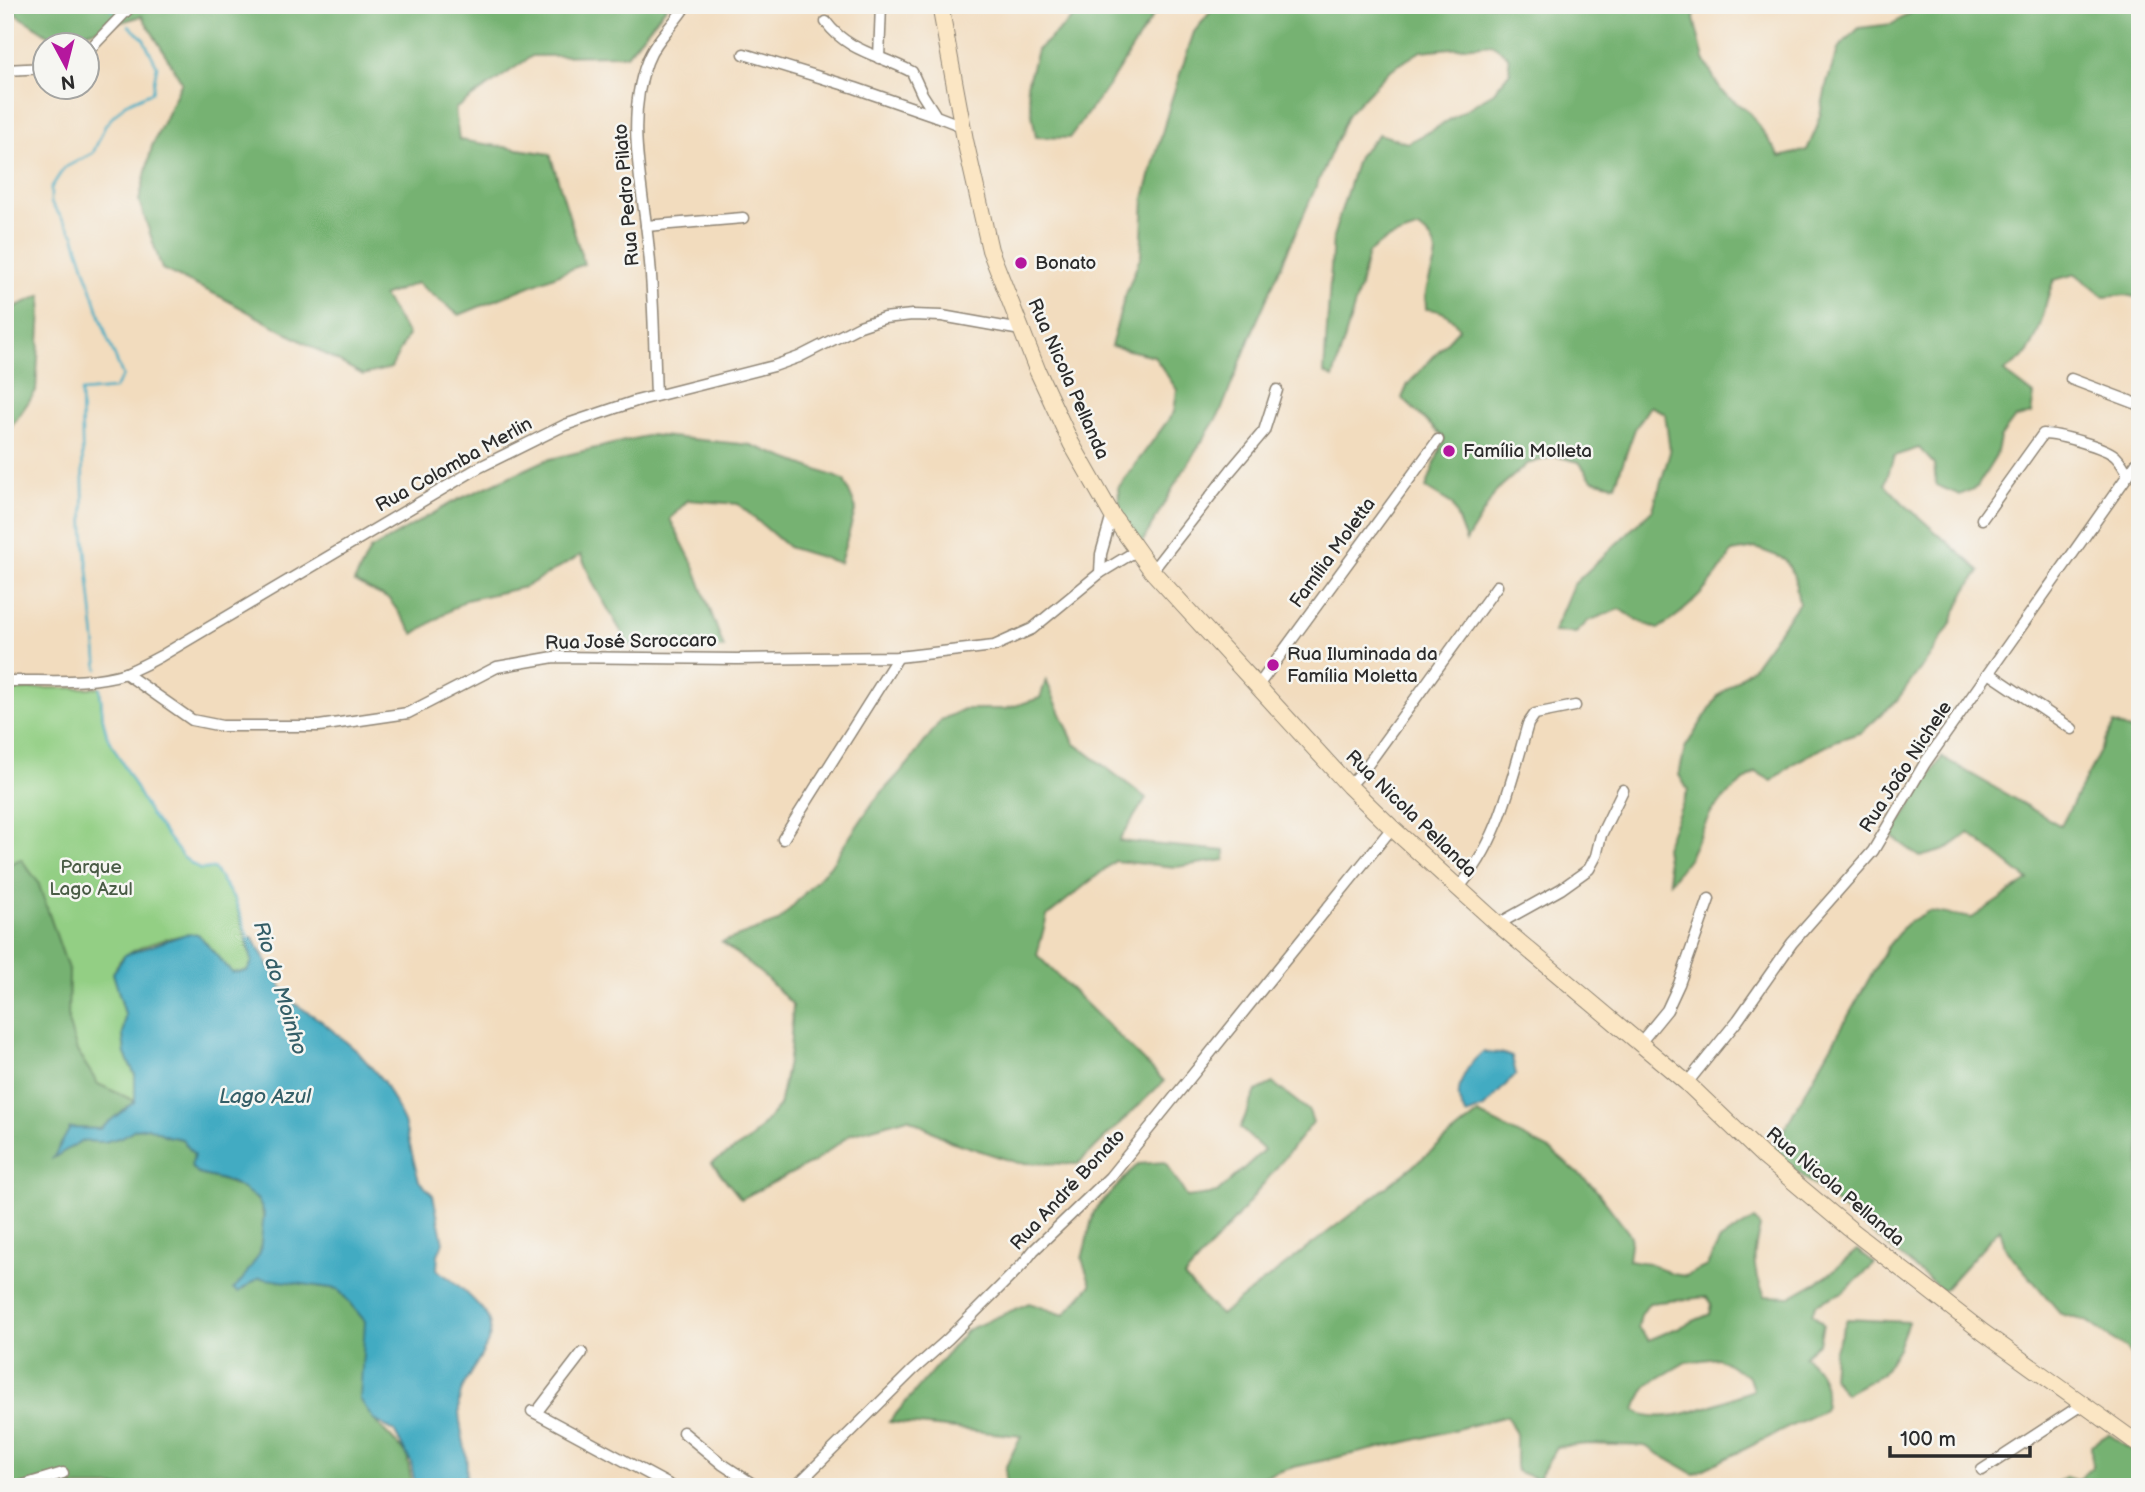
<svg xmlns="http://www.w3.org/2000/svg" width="2145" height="1492" font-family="'Balsamiq Sans',sans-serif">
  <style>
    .green { fill: #93cf84; stroke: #5f7d58; stroke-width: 2 }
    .forest { fill: #76b272; stroke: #506e4e; stroke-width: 2; fill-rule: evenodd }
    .water { fill: #42abc2; stroke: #366b76; stroke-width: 2 }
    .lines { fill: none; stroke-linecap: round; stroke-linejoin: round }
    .stream { stroke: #42abc2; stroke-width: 2.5 }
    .minor-casing { stroke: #8e8474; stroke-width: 13 }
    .secondary-casing { stroke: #8e8474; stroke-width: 18 }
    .minor { stroke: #fff; stroke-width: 10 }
    .secondary { stroke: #fbe6c4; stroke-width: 16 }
    .poi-dot { fill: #b5179e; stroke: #f6f6f2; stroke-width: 2.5 }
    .labels { text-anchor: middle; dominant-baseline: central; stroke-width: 5; stroke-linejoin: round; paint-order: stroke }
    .street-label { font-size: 19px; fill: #2b2b2b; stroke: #f6f6f2 }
    .poi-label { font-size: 19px; fill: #2b2b2b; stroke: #f6f6f2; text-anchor: start }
    .park-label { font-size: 19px; fill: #4a5c46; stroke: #f6f6f2 }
    .water-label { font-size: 21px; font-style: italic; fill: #345e67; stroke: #f6f6f2 }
  </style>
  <rect width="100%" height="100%" fill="#f6f6f2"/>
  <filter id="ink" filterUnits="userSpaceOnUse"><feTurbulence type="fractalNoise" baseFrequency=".0143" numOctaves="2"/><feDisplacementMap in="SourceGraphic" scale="14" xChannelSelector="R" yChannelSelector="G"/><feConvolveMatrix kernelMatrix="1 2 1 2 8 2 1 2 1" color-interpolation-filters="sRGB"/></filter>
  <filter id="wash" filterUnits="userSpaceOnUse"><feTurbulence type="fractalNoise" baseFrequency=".00686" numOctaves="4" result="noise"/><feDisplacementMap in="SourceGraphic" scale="28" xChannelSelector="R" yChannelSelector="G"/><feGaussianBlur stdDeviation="1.57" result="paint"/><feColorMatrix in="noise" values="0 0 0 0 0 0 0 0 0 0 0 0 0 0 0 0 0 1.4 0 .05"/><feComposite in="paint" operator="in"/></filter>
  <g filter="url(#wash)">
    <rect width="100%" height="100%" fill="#f2dcbe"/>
    <path class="green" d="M45,688H100L103,719L107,735L150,814L183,857L199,869H214L235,900L252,962L247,971L232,973L198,934C181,933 141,945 126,955C120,958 116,967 113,973L125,1014L123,1035L125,1054L135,1075V1101L100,1129L70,1128L5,1314V691Z"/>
    <g class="forest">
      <path d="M5,5H668L627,55L532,56L455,109L459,140L550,154L584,264L459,315L417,283L383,296L408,335L391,368L363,375L223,298L162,269L139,201L152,146L182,82L142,16L57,41L5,7Z"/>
      <path d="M1084,5H1160L1108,86L1069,138L1036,137L1027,85L1037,50L1083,9Z"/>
      <path d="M1216,5H1696L1694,19L1704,59L1721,91L1751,114L1780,157L1807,150L1818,125L1827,82L1839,47L1859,28L1892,24L1924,5H2140V298L2126,295L2104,297L2076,274L2054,280C2043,303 2043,333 2026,354C2020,361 2011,366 2004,372L2034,395L2031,414L2014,419L2000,438L1996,456L1977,487L1960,495L1936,485L1934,464L1919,448L1894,456L1885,484L1903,503L1980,571L1966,591L1950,625L1930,656L1897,700L1862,732L1835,741L1794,763L1772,781L1756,772L1729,793L1711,812L1689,857L1670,882L1665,847L1688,790L1679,775L1685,748L1718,696L1752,668L1799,603L1794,576L1785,559L1756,548L1732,552C1714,583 1690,609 1658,629L1641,622L1619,609L1588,621L1576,633L1553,632L1573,585L1653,509L1670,452L1665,413L1650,406L1635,429L1615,485L1592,480L1579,462L1555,456L1527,464L1497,490L1466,541L1452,504L1426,488L1444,438L1402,398L1408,384L1459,329C1451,315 1443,310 1426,309C1426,304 1425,297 1426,292C1431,264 1449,250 1419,228L1387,239L1368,253L1360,287L1333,378L1324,373L1333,237L1358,156L1379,134L1407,143L1431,131L1493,93L1510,72L1508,56L1492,44L1421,51L1389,71L1348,114L1256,323L1221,411L1174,486L1140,546L1121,518L1118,488L1174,412L1177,390L1154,356L1111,346L1124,299L1141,255L1144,198L1171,101L1194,32Z"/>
      <path d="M42,295L36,391L5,436V311Z"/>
      <path d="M650,435L751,445L844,480L856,508L840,563L788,547L738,504L688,500L670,519L694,566L724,648L629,645L594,585L581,555L525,587L466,600L414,634L389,599L354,582L370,550L453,502L546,460Z"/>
      <path d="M1046,680L1074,743L1146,798L1119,841L1225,851V860L1176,867L1115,861L1047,916L1037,955L1164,1081L1078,1164L1018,1163L950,1141L908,1118L851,1134L814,1162L741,1199L712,1163L751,1139L779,1106L790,1052L793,1005L764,976L722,942L778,922L830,866L874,801L908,764L941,720L964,709H1005L1040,698Z"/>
      <path d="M2114,724L2140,734V1364L2137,1365L2126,1349L2088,1322L2061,1314L2005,1248L2000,1228L1943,1291L1772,1151L1887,947L1906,924L1929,911L1972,918L2028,880L1969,833L1945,850L1920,857L1891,836L1942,757L2061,826Z"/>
      <path d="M21,859L38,882L69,972L68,1021L77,1051L98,1084L135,1101L100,1129L70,1128L55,1157L81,1141L104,1142L122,1137L135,1129L148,1127L167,1136L182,1139L194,1155L198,1174C219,1179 262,1188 263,1215C264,1227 261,1241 260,1254L309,1285L338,1289L365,1321L374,1420L407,1454L412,1487H5V866Z"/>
      <path d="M1273,1083L1309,1111L1313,1122L1237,1217L1184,1277L1220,1315L1380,1192L1478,1114L1552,1151L1593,1186L1631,1236L1628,1260L1648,1263L1672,1274L1686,1276L1707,1266L1720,1240L1754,1219L1760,1227C1752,1257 1752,1268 1765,1296L1790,1297L1827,1276L1857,1250L1875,1264L1843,1292L1816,1304L1812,1313L1823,1324L1819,1343L1804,1356C1823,1371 1828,1386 1824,1410L1694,1474L1645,1446L1588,1444L1557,1447L1538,1479L1516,1471V1434L1507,1416L1411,1441L1294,1467L1231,1487H1005L1006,1466L1021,1436L889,1422L967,1330L1029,1303L1064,1315L1091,1285L1082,1259L1094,1211L1138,1164L1165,1162L1187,1197L1217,1193L1264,1150L1240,1128L1256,1091ZM1707,1297L1712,1304L1710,1314L1649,1340L1638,1328L1641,1315L1649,1303ZM1718,1358L1749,1377L1753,1390C1722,1401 1664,1429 1634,1410L1647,1385L1686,1362Z"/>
      <path d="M1847,1319L1908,1322L1898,1348L1882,1374L1845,1394L1832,1377L1834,1352Z"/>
      <path d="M2109,1434L2140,1457V1468L2133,1472L2129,1487H2049L2066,1477L2078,1481L2092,1467L2091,1445Z"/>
    </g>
    <g class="water">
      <path d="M186,934H198L232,973L247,971L252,962L247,939L252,937L289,1000L320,1020L358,1052L384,1082L404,1122L419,1181L433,1195L443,1242L438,1255L437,1269C441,1274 445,1275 450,1279C461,1287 473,1299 482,1309C509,1340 462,1369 459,1402C457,1427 470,1452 466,1477L478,1487H415L411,1462L394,1431L374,1420L360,1399L365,1321L338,1289L259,1278L238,1292L233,1289L242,1280L260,1253L264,1213L258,1200L245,1190L231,1182L198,1174L191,1167L194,1155L182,1139L167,1136L148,1127L135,1129L122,1137L104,1142L81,1141L53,1158L70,1128L100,1129L135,1101V1075L125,1054L123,1035L125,1014L113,973L125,955Z"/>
      <path d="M1484,1052L1501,1053L1512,1057L1516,1074L1484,1108L1467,1115C1465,1112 1462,1109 1461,1106C1453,1088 1469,1061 1484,1052Z"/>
    </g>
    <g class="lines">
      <g class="stream">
        <path d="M108,5L113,11"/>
        <path d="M98,669L84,530L81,392L114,389L123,376L108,340L74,235L51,203V188L64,168L93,153L106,124L125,104L152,92L157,66L143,38L129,26"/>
        <path d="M100,688L103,719L107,735L150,814L183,857L199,869H214L235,900L249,939"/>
      </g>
    </g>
  </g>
  <g filter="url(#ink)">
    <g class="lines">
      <defs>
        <g id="minor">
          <path d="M826,22C848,52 881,55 912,72L922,94L936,116L962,126"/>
          <path d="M88,51L132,5"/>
          <path d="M744,54L855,88L936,116"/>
          <path d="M879,58L881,5"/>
          <path d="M5,70L46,68"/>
          <path d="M646,226L743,218"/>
          <path d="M2071,379L2140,405"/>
          <path d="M656,395C654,348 654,299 649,252C644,190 624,122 647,62C655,40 674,25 686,5"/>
          <path d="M1982,519L2043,434C2057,434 2107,447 2116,457C2121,462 2125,469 2128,475"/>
          <path d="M1152,571L1231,470L1264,431L1277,390"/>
          <path d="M1100,573L1101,554L1112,515"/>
          <path d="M125,673L192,720L222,726H319L408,713L497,667L554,657L737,659L898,657L994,646L1032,629L1100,573L1136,551"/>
          <path d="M1989,673L2072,729"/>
          <path d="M5,681C45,680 88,685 126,673C138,668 150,662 161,656L478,468L565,425L636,401L774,366L799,357L860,326L884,318L912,315L942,316L1021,330"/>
          <path d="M1257,687L1438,440"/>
          <path d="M1349,786L1363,771L1497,586"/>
          <path d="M783,839L898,657"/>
          <path d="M1458,888C1499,843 1511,781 1528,724L1535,714L1575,706"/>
          <path d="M1498,924L1561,889L1589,869L1596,856L1601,835L1623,790"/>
          <path d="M1640,1043L1667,1010L1679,984L1709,899"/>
          <path d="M1687,1083L1738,1020L1792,943L1873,851L1925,763L2140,458"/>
          <path d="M532,1411L673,1487"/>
          <path d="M536,1413L582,1353"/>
          <path d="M683,1432L722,1464L757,1487"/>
          <path d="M1982,1470L2083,1404"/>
          <path d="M17,1487L63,1473"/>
          <path d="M795,1487L913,1370L948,1339L1022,1265L1034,1250L1110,1177L1392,828"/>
        </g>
        <path id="secondary" d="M940,5L965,140L990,250L1038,372L1071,443L1112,515L1152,571L1349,786L1392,828L1498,924L1687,1083L1763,1156L1850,1229L1984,1333L2140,1445"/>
      </defs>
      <use href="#minor" class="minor-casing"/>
      <use href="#secondary" class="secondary-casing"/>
      <use href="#minor" class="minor"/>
      <use href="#secondary" class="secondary"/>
    </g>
  </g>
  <g class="poi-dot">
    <circle cx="1021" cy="263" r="7"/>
    <circle cx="1449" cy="451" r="7"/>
    <circle cx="1273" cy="665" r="7"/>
  </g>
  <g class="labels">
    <g class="street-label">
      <text transform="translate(627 195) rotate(-95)">Rua Pedro Pilato</text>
      <text transform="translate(1068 379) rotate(66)">Rua Nicola Pellanda</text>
      <text transform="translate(454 465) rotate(-29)">Rua Colomba Merlin</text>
      <text transform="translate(1333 553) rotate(-54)">Família Moletta</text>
      <text transform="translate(631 642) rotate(-1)">Rua José Scroccaro</text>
      <text transform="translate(1906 767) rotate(-57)">Rua João Nichele</text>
      <text transform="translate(1411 814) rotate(44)">Rua Nicola Pellanda</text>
      <text transform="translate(1835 1187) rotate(40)">Rua Nicola Pellanda</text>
      <text transform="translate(1068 1190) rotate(-47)">Rua André Bonato</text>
    </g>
    <g class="poi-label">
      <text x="1035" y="263">Bonato</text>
      <text x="1463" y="451">Família Molleta</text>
      <text x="1287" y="654">Rua Iluminada da<tspan x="1287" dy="22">Família Moletta</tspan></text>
    </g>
    <g class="park-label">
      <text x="91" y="867">Parque<tspan x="91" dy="22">Lago Azul</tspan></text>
    </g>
    <g class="water-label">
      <text transform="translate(280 988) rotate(73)">Rio do Moinho</text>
      <text x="265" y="1096">Lago Azul</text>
    </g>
  </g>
  <rect width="2145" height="1492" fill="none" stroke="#f6f6f2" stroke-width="28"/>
  <g transform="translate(66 66) rotate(173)"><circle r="33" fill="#f6f6f2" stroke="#a5a5a2" stroke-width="2"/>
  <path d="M0-5L12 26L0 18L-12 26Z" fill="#b5179e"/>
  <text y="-10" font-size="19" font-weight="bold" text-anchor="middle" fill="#2b2b2b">N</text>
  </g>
  <path d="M1890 1446v10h140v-10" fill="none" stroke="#2b2b2b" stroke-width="3.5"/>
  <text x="1900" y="1446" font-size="21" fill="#2b2b2b" stroke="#f6f6f2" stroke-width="5" paint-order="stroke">100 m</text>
</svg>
